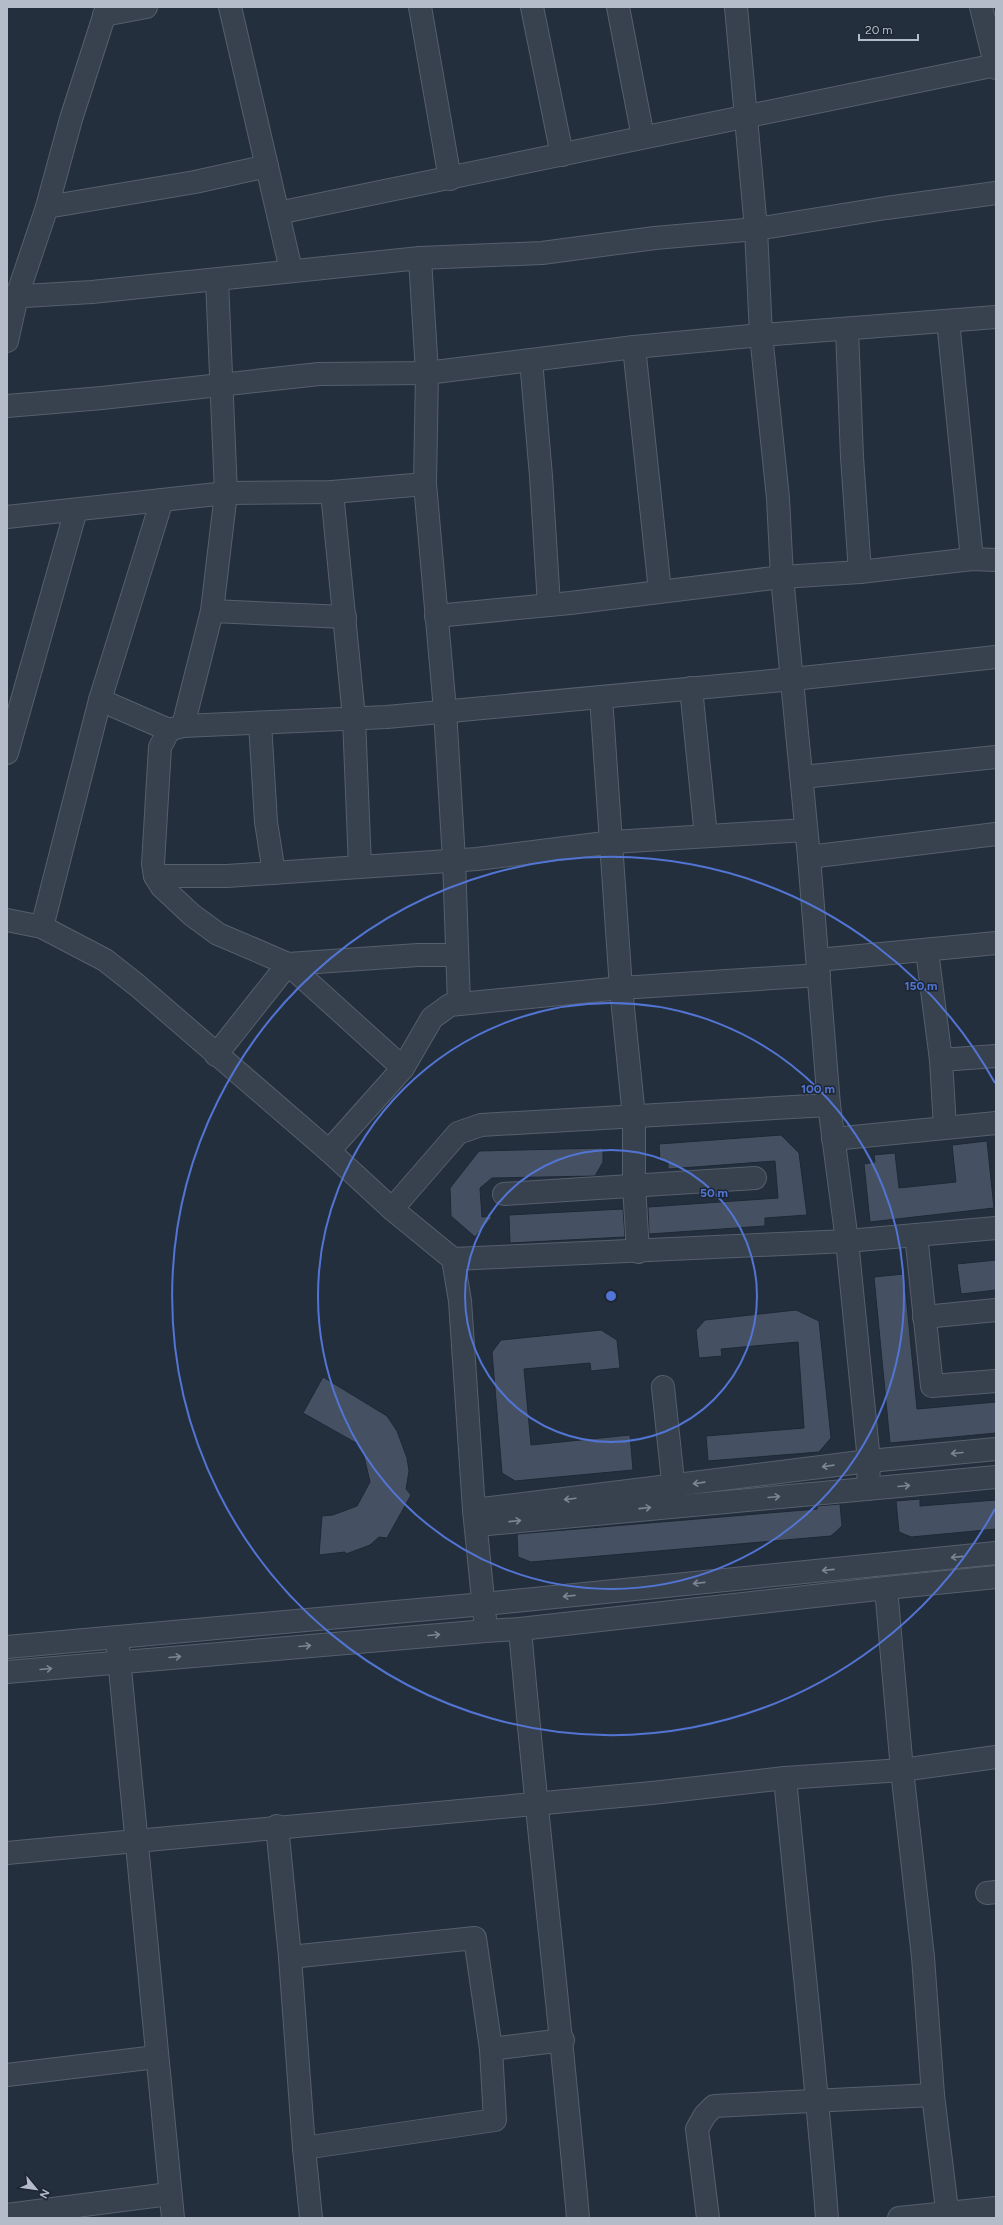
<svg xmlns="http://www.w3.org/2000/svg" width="1003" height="2225" font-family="Figtree,sans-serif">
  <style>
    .building { fill: #455162; stroke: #1f2835 }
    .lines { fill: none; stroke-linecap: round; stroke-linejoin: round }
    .minor-casing { stroke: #565f6c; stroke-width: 24 }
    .minor { stroke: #38414e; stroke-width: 22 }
    .oneway { stroke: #7c8592 }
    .ring { fill: none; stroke: #5274d3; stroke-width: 2 }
    .centre { fill: #5274d3; stroke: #1d2633; stroke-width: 2 }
    .ring-label { font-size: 12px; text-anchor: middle; font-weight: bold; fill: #5274d3; stroke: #1d2633; stroke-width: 3; stroke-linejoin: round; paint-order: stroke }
  </style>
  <rect width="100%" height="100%" fill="#242f3e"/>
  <g class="building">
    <path d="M781,1135L799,1153L807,1215L765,1218V1226L649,1234L648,1207L778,1198L775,1161L668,1169V1161H660L659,1144Z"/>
    <path d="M987,1141L994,1208L870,1222L864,1164L875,1162L874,1155L895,1153L899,1188L956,1182L952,1145Z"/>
    <path d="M603,1148V1162L595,1176L492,1178L480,1188L482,1217L493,1216L475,1237L451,1216L450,1188L479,1151Z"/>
    <path d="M623,1209L625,1237L510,1243L509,1215Z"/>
    <path d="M996,1260V1290L961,1294L957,1264Z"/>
    <path d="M904,1274L917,1409L996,1402V1433L890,1443L874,1277Z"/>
    <path d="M796,1310L819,1321L831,1438L819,1452L708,1461L706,1436L804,1428L798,1342L721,1349L722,1356L699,1358L696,1330L705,1320Z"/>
    <path d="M601,1330L617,1340L620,1368L591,1371L590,1363L524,1369L531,1445L630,1435L633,1470L515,1481L502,1473L492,1352L501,1340Z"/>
    <path d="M323,1377L387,1416L397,1431L407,1458L409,1471L406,1489L411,1495L387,1538L379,1537L370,1545L346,1554L345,1552L319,1555L322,1516L333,1515L357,1506L370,1482L363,1452L358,1444L303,1413Z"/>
    <path d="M920,1499V1506L996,1500V1529L911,1537L899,1532L896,1501Z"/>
    <path d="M840,1504L842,1526L831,1536L531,1562L518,1557L517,1534L817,1509V1506Z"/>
  </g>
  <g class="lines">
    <defs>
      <g id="minor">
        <path d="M230,7L291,270"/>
        <path d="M420,7L450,179"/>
        <path d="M532,7L562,155"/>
        <path d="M618,7L643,137"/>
        <path d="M736,7L756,229L761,335L778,498L782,577L809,857L829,1105L847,1241L869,1461L868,1489"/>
        <path d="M981,7L996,68"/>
        <path d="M104,15L146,7"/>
        <path d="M47,207L195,182L267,166"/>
        <path d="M278,213L996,65"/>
        <path d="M420,258L427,373L425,484L445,710L454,860L459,1004"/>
        <path d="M7,297L92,292L420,258L542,253L655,238L756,229L886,208L996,193"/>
        <path d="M948,321L972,559"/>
        <path d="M847,330L852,457L860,572"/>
        <path d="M7,341L17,296L47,207L71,119L107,7"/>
        <path d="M634,347L660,591"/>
        <path d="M531,360L541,476L549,605"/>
        <path d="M7,406L102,398L319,374L427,373L634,347L761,335L996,317"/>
        <path d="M332,492L354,718L360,867"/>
        <path d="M7,517L226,493L332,492L425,484"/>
        <path d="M212,611L345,617"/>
        <path d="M436,616L570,603L782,577L860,572L972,559L996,560"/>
        <path d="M691,688L706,836"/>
        <path d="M601,697L621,988L634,1117V1185L638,1252"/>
        <path d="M100,700L169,730"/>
        <path d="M260,723L266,822L274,873"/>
        <path d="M183,726L212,611L226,493L217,280"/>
        <path d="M7,753L76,510"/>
        <path d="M802,777L996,757"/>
        <path d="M806,830L613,842L477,859L227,876H155L153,864L160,747L169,730L183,726L387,717L793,679L996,657"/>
        <path d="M809,857L996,834"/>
        <path d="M155,876L162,887L192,915L218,934L288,964L403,1068"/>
        <path d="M7,920L42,927L105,960L138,986L329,1151L403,1068L432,1018L450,1005L621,988L819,975"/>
        <path d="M42,927L100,700L162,500"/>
        <path d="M927,951L941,1060L945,1127"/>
        <path d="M818,960L996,943"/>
        <path d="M216,1055L288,964L418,955H457"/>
        <path d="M941,1060L996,1056"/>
        <path d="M833,1139L996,1123"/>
        <path d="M329,1151L392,1209L453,1259L460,1301L474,1510L485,1619"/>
        <path d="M504,1194L755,1178"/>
        <path d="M392,1209L458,1133L481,1125L829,1105"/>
        <path d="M916,1235L932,1386L996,1381"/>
        <path d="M453,1259L847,1241L996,1228"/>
        <path d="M924,1317L996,1310"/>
        <path d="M663,1387L675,1500"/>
        <path d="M474,1510L869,1461L996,1449"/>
        <path d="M477,1525L996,1477"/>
        <path d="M886,1588L902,1770L923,1957L933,2095L948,2218"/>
        <path d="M520,1629C537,1826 561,2022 578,2218"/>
        <path d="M7,1647L484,1604L996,1553"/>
        <path d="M118,1648L173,2218"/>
        <path d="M7,1672L486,1631L520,1629L886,1588L996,1577"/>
        <path d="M785,1778C799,1925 816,2071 827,2218"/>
        <path d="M277,1826L290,1957L304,2148L311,2218"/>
        <path d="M7,1853L652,1793L785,1778L902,1770L996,1757"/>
        <path d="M987,1893L996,1892"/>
        <path d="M290,1957L475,1938L491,2049L495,2120L304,2148"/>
        <path d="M491,2049L563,2040"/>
        <path d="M7,2075L156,2057"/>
        <path d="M7,2215L169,2194"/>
        <path d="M708,2218L697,2129L705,2115L714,2106L933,2095"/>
        <path d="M899,2218L996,2208"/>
      </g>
    </defs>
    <use href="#minor" class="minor-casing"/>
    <use href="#minor" class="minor"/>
  </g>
  <defs><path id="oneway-shaft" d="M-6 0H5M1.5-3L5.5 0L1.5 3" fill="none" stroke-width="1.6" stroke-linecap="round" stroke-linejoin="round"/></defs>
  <g class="oneway">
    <use href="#oneway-shaft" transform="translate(957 1453) rotate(175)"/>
    <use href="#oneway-shaft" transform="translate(828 1466) rotate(172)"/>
    <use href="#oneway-shaft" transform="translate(699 1483) rotate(172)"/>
    <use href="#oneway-shaft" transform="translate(904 1486) rotate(-5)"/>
    <use href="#oneway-shaft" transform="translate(774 1497) rotate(-5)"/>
    <use href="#oneway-shaft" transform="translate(570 1499) rotate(173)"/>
    <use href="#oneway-shaft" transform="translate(645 1508) rotate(-6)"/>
    <use href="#oneway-shaft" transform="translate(515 1521) rotate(-6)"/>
    <use href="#oneway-shaft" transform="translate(957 1557) rotate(174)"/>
    <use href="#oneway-shaft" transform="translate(828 1570) rotate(174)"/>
    <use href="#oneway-shaft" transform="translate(699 1583) rotate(174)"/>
    <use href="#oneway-shaft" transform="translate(569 1596) rotate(174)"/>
    <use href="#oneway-shaft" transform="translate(434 1635) rotate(-5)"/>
    <use href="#oneway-shaft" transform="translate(305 1646) rotate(-5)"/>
    <use href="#oneway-shaft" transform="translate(175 1657) rotate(-5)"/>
    <use href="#oneway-shaft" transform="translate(46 1669) rotate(-5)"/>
  </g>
  <g class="ring">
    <circle cx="611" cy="1296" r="146"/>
    <circle cx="611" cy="1296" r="293"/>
    <path d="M995 1509A439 439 0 1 1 995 1083"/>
  </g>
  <circle cx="611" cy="1296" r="6" class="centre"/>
  <g class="ring-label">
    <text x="921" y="990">150 m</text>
    <text x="818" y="1093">100 m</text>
    <text x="714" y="1197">50 m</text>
  </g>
  <rect width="1003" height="2225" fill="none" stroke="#b4bcc9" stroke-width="16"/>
  <g transform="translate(36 2189) rotate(119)" stroke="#1d2633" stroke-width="3" paint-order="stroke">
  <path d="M0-3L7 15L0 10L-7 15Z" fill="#b4bcc9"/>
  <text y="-6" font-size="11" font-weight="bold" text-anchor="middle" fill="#b4bcc9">N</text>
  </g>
  <path d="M859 34v6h59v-6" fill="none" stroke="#b4bcc9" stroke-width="2"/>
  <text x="865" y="34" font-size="12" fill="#b4bcc9" stroke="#1d2633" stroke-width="3" paint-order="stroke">20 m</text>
</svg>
